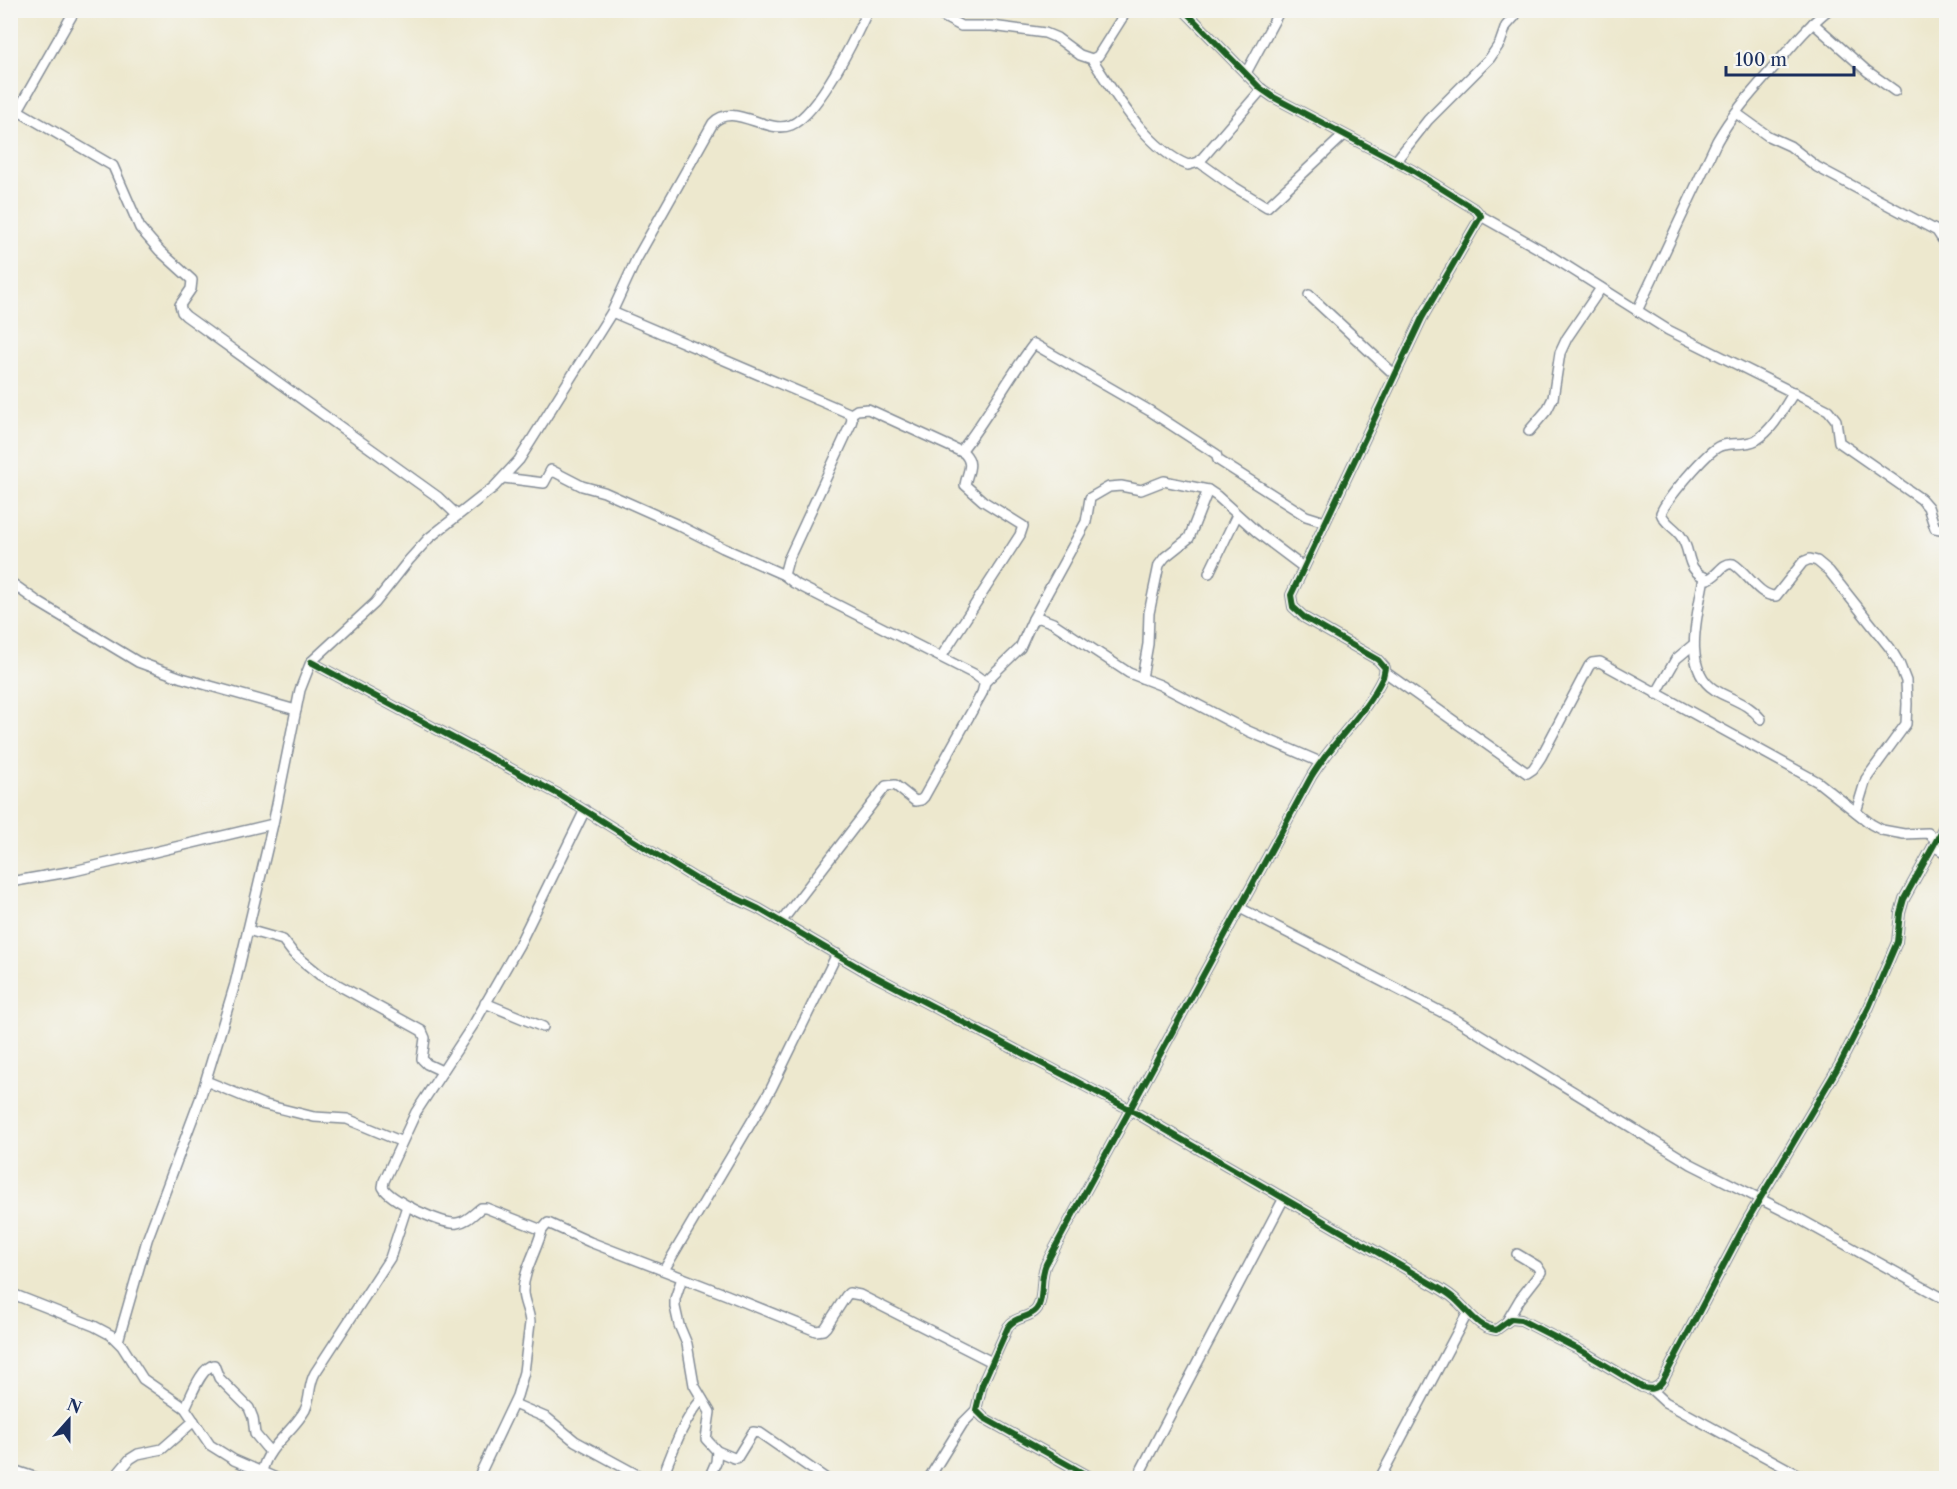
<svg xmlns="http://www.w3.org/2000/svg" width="1957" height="1489" font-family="'Libre Caslon Text',serif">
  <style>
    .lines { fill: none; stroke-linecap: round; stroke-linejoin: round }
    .minor-casing { stroke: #848c96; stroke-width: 12 }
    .minor { stroke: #fff; stroke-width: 9 }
    .cycleway-casing { stroke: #f6f6f2; stroke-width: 10 }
    .cycleway { stroke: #1b5e20; stroke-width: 6 }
  </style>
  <rect width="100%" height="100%" fill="#f6f6f2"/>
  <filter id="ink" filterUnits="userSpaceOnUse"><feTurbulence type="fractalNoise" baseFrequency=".0167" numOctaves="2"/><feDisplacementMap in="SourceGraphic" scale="12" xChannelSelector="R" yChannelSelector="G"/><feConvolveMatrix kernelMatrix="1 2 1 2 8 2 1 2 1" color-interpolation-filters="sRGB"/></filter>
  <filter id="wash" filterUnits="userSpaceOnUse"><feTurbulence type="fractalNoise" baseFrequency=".008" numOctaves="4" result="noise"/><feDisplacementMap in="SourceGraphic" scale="24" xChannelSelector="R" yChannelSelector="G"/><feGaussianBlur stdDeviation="1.35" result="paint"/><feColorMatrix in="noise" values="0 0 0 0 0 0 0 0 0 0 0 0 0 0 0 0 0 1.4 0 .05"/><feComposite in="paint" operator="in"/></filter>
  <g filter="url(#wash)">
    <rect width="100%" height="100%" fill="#ede8ce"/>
  </g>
  <g filter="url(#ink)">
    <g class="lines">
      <defs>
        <g id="minor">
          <path d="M931,10L961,26H992L1045,33L1057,38L1080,55L1092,59L1098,56L1127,10"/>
          <path d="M1813,23L1867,71L1895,91"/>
          <path d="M1092,59C1115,94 1147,149 1188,165L1199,162L1262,89"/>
          <path d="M1246,73L1280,10"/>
          <path d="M10,106L113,166L140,228L160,251L192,280L191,289L180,305L182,312L186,316L438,497L457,515"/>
          <path d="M18,110L75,10"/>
          <path d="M1736,113L1768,136L1790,146L1817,167L1937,231L1946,245"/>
          <path d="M1199,162L1231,185L1267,207L1344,135"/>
          <path d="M1395,162L1428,120L1490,58L1500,43L1506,26L1515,16"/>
          <path d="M1481,216L1543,251L1668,330L1828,410L1836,420L1839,442L1921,499L1928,507L1935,528L1946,530"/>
          <path d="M1309,295L1395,375"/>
          <path d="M1637,311L1717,141C1732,114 1753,91 1774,67C1791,47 1807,27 1828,10"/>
          <path d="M612,312L851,414L852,420L850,426L788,560L784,575L794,583L974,674L985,682L982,693L924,797L921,800L915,801L895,785L886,786L781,922"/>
          <path d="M1794,392C1784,408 1773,430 1756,440C1745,446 1731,442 1720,446C1707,451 1666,500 1661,513C1664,523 1674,527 1680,535C1693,551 1683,569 1708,579C1718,576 1722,562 1733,564C1747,572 1759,597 1776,596L1803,562L1810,559L1817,561L1829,571L1890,648L1899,663L1906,681L1907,704L1906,724L1866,779L1856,812"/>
          <path d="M851,414L857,410L868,409L964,453C975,464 967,472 965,485L983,501L1023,526L1020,535L941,657"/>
          <path d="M1529,431L1547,410L1553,398L1560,353L1567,338L1601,288"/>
          <path d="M961,451C988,417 1008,378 1034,344L1150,411L1216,454L1218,460L1306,516L1325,522"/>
          <path d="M504,478L544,483L551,470L582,486L604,492L678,525L723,548L784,575"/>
          <path d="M1209,573L1237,515"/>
          <path d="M1704,577C1699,610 1680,668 1715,690C1732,700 1748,703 1761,719"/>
          <path d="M10,582L38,602L138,662L182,678L296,710"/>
          <path d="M1033,619L1086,522L1090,498L1109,487L1121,486L1141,490L1164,481L1208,490L1217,496L1258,533L1303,567"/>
          <path d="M311,662L558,794L696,879L759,909L865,971L1131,1110L1439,1288C1446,1292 1452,1296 1458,1302C1470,1313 1479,1328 1496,1330L1511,1319L1521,1320L1582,1351L1642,1387C1650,1390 1656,1390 1662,1382L1748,1219L1840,1064L1869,1007L1897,942L1900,913L1904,899L1946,823"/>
          <path d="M1385,672L1527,773L1533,769L1541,757L1589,666L1592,663L1600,662L1818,782L1871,824L1882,830L1904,834L1928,833L1936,840"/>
          <path d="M1142,678L1148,644L1149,613L1159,565L1165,557L1189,538L1208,490"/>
          <path d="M985,682L1020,648L1033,619L1040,618L1053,623L1129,673L1160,685L1248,731L1320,762"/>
          <path d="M1656,694L1676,659L1694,644"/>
          <path d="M1933,846L1946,853"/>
          <path d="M10,882L74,871L273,824"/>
          <path d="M1240,908L1455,1019L1691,1164L1796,1217L1946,1300"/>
          <path d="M248,930L283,940L293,953L320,975L422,1031L425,1038L422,1059L427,1064L442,1071"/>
          <path d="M485,1003L543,1027"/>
          <path d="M206,1081L262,1104L314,1117L347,1119L400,1141"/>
          <path d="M542,1230L486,1208H481C473,1214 467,1222 457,1223C443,1225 390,1201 383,1187L384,1181L416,1112L475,1022L519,945L585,810"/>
          <path d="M664,1270L771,1089L837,954"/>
          <path d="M682,1278L675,1299V1307L679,1325L687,1344L694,1385L710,1412L706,1439L717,1451L716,1462L709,1478"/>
          <path d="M10,1293L94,1326L111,1335L122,1346L143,1379L185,1408L210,1445L234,1460L276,1478"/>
          <path d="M1507,1321L1520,1299L1541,1272L1537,1266L1517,1254"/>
          <path d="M118,1341L147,1240L200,1099L235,984L273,824L300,690L311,662L375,603L409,560L429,538L494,487L519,460L612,312L636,260L713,123C733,101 766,135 791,125C819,113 855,38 868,10"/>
          <path d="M1651,1389L1665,1402L1804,1478"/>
          <path d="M514,1404L547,1418L575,1441L643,1478"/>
          <path d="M185,1408C191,1397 201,1367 214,1365L219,1378L249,1408L253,1418L255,1434L270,1452"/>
          <path d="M717,1451L734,1458H737L753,1432L760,1433L825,1478"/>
          <path d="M10,1469L37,1478"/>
          <path d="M262,1472C267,1446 292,1433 305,1410C311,1398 308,1385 315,1373L390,1258L407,1206"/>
          <path d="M114,1478L130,1459L138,1454L162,1449L194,1421"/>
          <path d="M478,1478L517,1396L524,1372L530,1323C530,1312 523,1302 523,1291C524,1269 537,1250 542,1230L548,1223L590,1242L727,1295L816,1331L823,1330L826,1327L846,1296L849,1293L860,1295L992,1362"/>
          <path d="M662,1478C673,1451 682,1422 702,1399"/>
          <path d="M929,1478L963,1423L976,1410"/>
          <path d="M1092,1478L984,1418L976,1410L982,1385L1008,1327C1015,1316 1028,1319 1036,1310C1045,1300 1039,1279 1046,1264L1311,777C1332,742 1365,715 1383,677L1385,668L1378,660L1305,618L1293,607L1291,595L1422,318L1481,216L1476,210L1412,170L1273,97L1260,88L1184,10"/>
          <path d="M1137,1478L1284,1198"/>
          <path d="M1380,1478L1468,1312"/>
        </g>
      </defs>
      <use href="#minor" class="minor-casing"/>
      <use href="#minor" class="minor"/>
      <defs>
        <g id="cycleway">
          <path d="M311,662L558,794L696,879L759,909L865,971L1131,1110L1439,1288C1446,1292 1452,1296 1458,1302C1470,1313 1479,1328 1496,1330L1511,1319L1521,1320L1582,1351L1642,1387C1650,1390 1656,1390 1662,1382L1748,1219L1840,1064L1869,1007L1897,942L1900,913L1904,899L1946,823"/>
          <path d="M1092,1478L984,1418L976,1410L982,1385L1008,1327C1015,1316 1028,1319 1036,1310C1045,1300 1039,1279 1046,1264L1311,777C1332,742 1365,715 1383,677L1385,668L1378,660L1305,618L1293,607L1291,595L1422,318L1481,216L1476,210L1412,170L1273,97L1260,88L1184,10"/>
        </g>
      </defs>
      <use href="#cycleway" class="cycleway-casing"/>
      <use href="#cycleway" class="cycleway"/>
    </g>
  </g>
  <rect width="1957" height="1489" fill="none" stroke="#f6f6f2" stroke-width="36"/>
  <g transform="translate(69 1420) rotate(21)" stroke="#f6f6f2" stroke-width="4.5" paint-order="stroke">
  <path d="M0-4.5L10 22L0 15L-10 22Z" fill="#1b2f5e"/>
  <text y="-9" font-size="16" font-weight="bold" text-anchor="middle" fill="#1b2f5e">N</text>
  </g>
  <path d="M1726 66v9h128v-9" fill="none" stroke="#1b2f5e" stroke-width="3"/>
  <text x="1735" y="66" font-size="18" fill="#1b2f5e" stroke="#f6f6f2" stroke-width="4.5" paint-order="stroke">100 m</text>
</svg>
